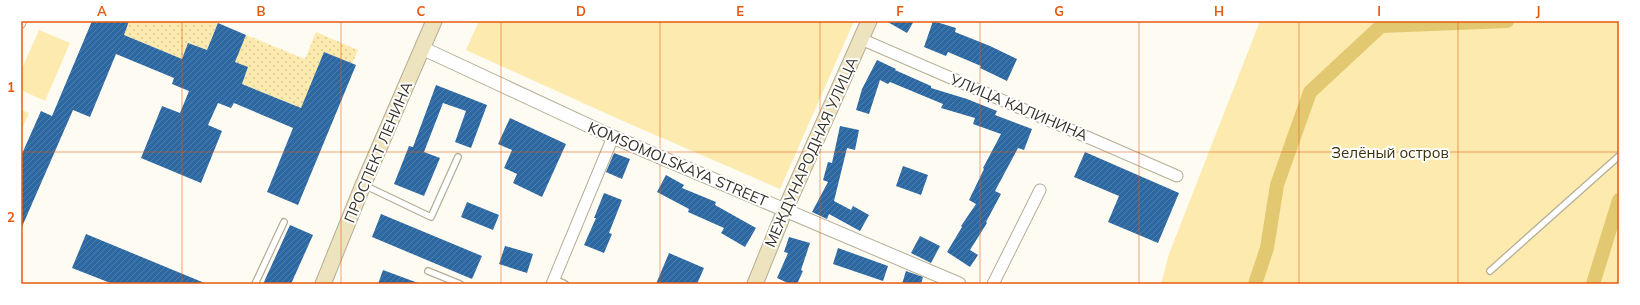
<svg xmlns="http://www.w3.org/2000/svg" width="1640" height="305" font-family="Mulish,sans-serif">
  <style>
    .grass { fill: url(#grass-dots) }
    .green { fill: #fceaae }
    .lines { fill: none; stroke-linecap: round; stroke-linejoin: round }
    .canal { stroke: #e1c871; stroke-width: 14 }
    .building { fill: url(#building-hatch) }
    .service-casing { stroke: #b5ae96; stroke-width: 8 }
    .pedestrian-casing { stroke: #b5ae96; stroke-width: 10 }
    .minor-casing { stroke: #b5ae96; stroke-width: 13 }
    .tertiary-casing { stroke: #b5ae96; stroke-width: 15 }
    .secondary-casing { stroke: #b5ae96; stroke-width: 17 }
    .service { stroke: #fff; stroke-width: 5.5 }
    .pedestrian { stroke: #fff; stroke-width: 8 }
    .minor { stroke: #fff; stroke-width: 11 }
    .tertiary { stroke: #fff; stroke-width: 13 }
    .secondary { stroke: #ede3be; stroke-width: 15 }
    .grid { fill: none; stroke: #e8590c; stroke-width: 1; stroke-opacity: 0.55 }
    .labels { text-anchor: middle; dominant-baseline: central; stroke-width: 4; stroke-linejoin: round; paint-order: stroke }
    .street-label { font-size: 15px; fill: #343128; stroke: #fff }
    .park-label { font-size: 15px; fill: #392e07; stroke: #fff }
    .neatline { fill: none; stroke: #e8590c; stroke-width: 1.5 }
    .grid-label { font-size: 13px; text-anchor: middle; font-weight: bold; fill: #e8590c }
  </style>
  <defs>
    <pattern id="grass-dots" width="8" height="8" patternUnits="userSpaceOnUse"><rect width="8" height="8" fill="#fceaae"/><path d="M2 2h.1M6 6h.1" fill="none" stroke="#d9c996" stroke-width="1.8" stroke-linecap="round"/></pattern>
    <pattern id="building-hatch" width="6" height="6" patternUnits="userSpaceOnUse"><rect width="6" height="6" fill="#2c68a2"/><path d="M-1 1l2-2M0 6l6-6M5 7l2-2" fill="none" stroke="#527ea9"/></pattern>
  </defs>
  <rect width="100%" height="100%" fill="#fefcf2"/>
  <g class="grass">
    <path d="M129,21H213L218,23L207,50L189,43L182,59L124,35Z"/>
    <path d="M316,32L358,50L352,64L301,108L242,84L248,68L235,62L246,35L305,59Z"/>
  </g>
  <g class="green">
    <path d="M479,21H854L780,189L623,121L466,50Z"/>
    <path d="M1260,21H1619V284H1161L1169,254Z"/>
    <path d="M39,30L70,43L45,101L21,90V71Z"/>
    <path d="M21,110L29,113L21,131Z"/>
  </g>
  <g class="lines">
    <g class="canal">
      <path d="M1255,284L1267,248L1277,185L1310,92L1381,26L1507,21"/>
      <path d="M1593,284L1619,200"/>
    </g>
  </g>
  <g class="building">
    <path d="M92,21H129L124,35L182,59L188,43L207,50L218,23L246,35L235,62L248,67L242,84L301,108L324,52L356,65L298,205L267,192L293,128L234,103L231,108L218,103L208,125L222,131L201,183L141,158L162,106L180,113L189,91L172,84L174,78L116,54L90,117L73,110L21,229V156L41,111L52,116Z"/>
    <path d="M886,21H914L907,33Z"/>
    <path d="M933,21L956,28L955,32L990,46L1017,59L1007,81L980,68L981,66L948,52L946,56L924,47Z"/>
    <path d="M877,60L896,69L895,70L931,86V88L967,99L997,111L995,115L1032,129L1024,150L1018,148L995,191L1001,194L986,222L987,223L970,250L978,255L970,267L947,252L962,227L961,226L976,204L969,200L984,169L983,168L1001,134L973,124L975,118L941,108L943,104L890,82L888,84L880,80L869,114L856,110L862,89Z"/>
    <path d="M436,85L487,105L471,148L455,142L466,111L443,103L424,152L440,158L424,196L394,184L409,146L413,147Z"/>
    <path d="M510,118L566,144L542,197L513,183L517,174L504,168L512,150L498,144Z"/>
    <path d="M840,126L859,130L855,150L847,148L834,201L851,210L853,206L869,215L860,231L829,214L827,219L812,212L828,182L823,180L828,162L832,163Z"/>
    <path d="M1085,152L1179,193L1158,243L1108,222L1119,196L1074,177Z"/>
    <path d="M614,153L630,159L622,179L606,172Z"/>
    <path d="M903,166L928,175L921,195L896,186Z"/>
    <path d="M666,175L684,185L682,188L716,202L715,205L756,228L745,247L721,233L724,228L688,212L689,209L657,192Z"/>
    <path d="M604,193L622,200L609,233L612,234L604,253L584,245L596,218H594Z"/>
    <path d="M467,202L499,215L493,230L461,217Z"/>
    <path d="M381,214L482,256L472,279L372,237Z"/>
    <path d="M290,225L313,235L291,284H263Z"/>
    <path d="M86,234L207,284H113L72,268Z"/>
    <path d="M920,236L940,246L931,263L911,253Z"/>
    <path d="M789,237L810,243L801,270L803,271L797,284H790L777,278L788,253L784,252Z"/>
    <path d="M505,246L533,254L527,273L499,264Z"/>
    <path d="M838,248L888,266L883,281L833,264Z"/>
    <path d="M669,253L704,268L697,284H656Z"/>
    <path d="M383,270L418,283V284H378Z"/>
    <path d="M906,271L923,277L921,284H902Z"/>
  </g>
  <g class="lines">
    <defs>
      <g id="service">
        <path d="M364,185L431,217L458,157"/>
        <path d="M428,271L460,284"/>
        <path d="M1490,271L1619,156"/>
        <path d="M554,279L565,284"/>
        <path d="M255,284L284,222"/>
      </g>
      <path id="pedestrian" d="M21,24L22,21"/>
      <g id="minor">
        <path d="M861,39L1177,176"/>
        <path d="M552,284L613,137"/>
        <path d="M993,284L1040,190"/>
      </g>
      <path id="tertiary" d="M422,48L613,137L959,284"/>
      <g id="secondary">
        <path d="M323,284L363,185L434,21"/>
        <path d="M755,284L785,210L869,21"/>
      </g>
    </defs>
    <use href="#service" class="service-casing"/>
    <use href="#pedestrian" class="pedestrian-casing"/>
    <use href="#minor" class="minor-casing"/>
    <use href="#tertiary" class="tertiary-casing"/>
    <use href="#secondary" class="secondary-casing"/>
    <use href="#service" class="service"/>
    <use href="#pedestrian" class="pedestrian"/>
    <use href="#minor" class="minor"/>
    <use href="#tertiary" class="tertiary"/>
    <use href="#secondary" class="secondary"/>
  </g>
  <path class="grid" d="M182,21V284M341,21V284M501,21V284M660,21V284M820,21V284M980,21V284M1139,21V284M1299,21V284M1458,21V284M21,152H1619"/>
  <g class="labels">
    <g class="street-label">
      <text transform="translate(1019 107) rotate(23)">УЛИЦА КАЛИНИНА</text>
      <text transform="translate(378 152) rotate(-67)">ПРОСПЕКТ ЛЕНИНА</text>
      <text transform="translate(811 152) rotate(-66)">МЕЖДУНАРОДНАЯ УЛИЦА</text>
      <text transform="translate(678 164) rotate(23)">KOMSOMOLSKAYA STREET</text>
    </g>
    <g class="park-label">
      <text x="1390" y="152">Зелёный остров</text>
    </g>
  </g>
  <rect width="1640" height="305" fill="none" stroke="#ffffff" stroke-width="44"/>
  <rect x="22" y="22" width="1596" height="261" class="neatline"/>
  <g class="grid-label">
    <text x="102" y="16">A</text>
    <text x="261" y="16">B</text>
    <text x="421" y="16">C</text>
    <text x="581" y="16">D</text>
    <text x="740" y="16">E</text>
    <text x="900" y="16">F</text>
    <text x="1059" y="16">G</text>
    <text x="1219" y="16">H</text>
    <text x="1379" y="16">I</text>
    <text x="1538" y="16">J</text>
    <text x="11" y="92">1</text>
    <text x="11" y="222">2</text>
  </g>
</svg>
